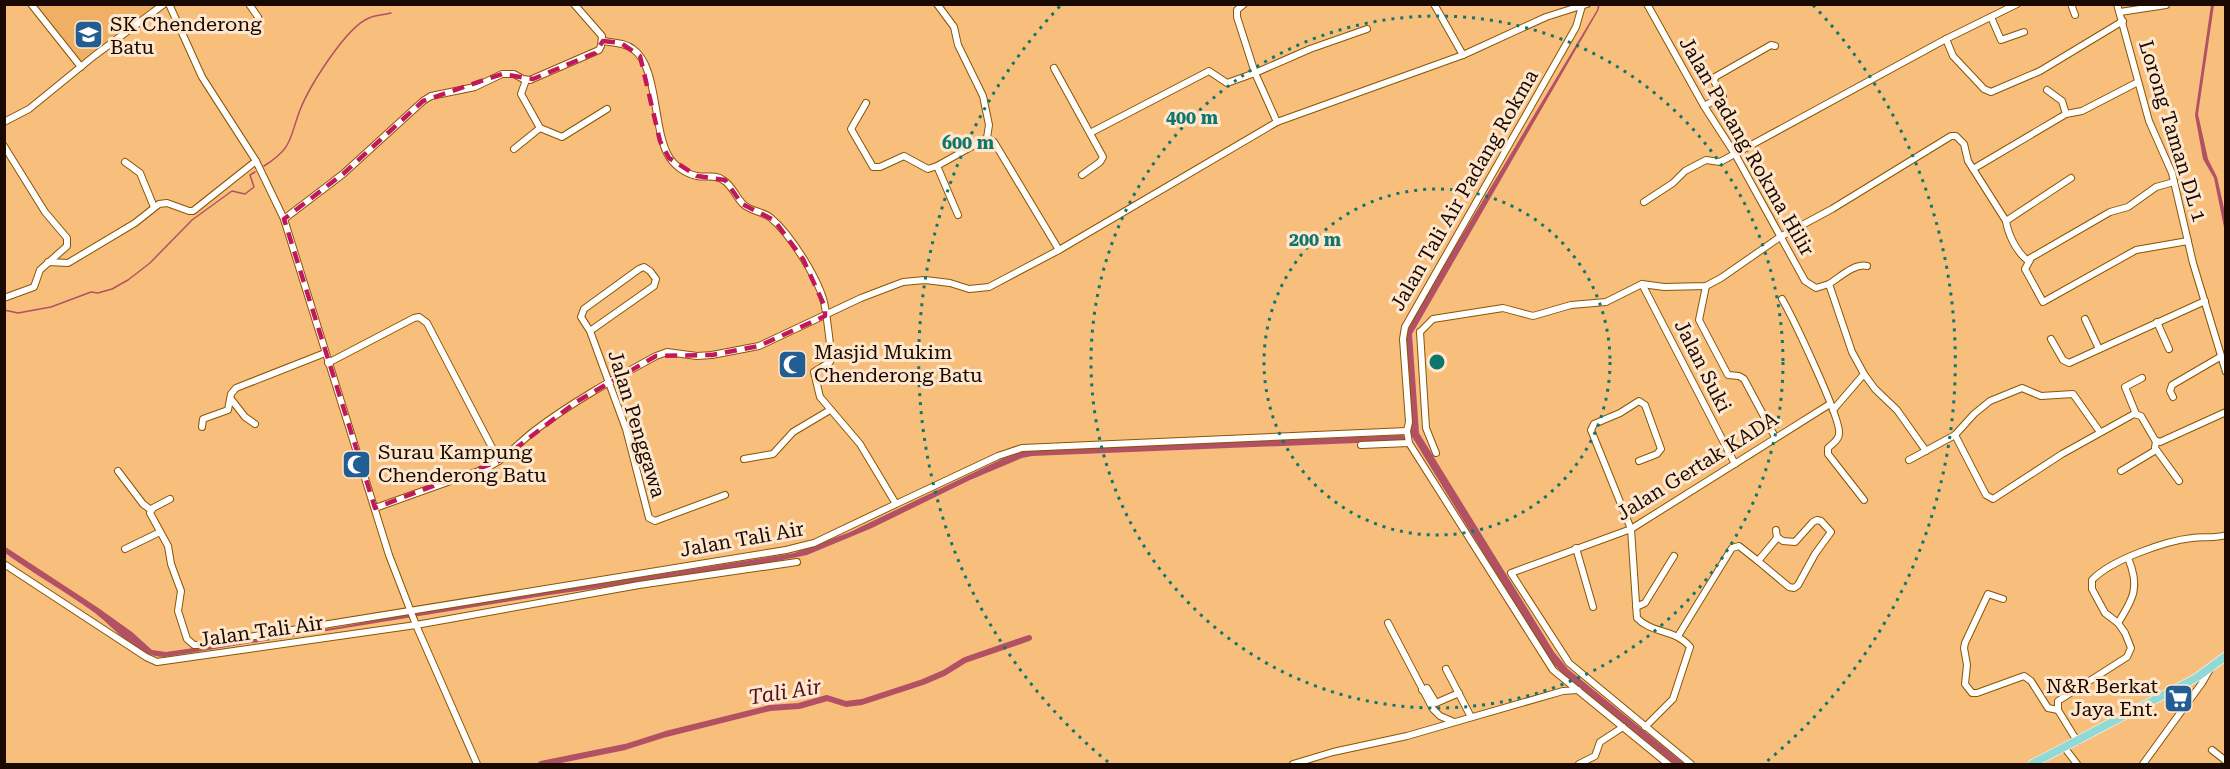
<svg xmlns="http://www.w3.org/2000/svg" width="2230" height="769" font-family="'Roboto Serif',serif">
  <style>
    .built { fill: #efb065 }
    .water { fill: #b25164 }
    .lines { fill: none; stroke-linecap: round; stroke-linejoin: round }
    .stream { stroke: #b25164; stroke-width: 1.5 }
    .canal { stroke: #b25164; stroke-width: 6 }
    .minor-casing { stroke: #895601; stroke-width: 8 }
    .major-casing { stroke: #fff; stroke-width: 9 }
    .minor { stroke: #fff; stroke-width: 6 }
    .major { stroke: #92d9d5; stroke-width: 8 }
    .marked { fill: none; stroke: #c2185b; stroke-width: 4.5; stroke-dasharray: 12 8; stroke-linejoin: round }
    .ring { fill: none; stroke: #0f766e; stroke-width: 3; stroke-dasharray: 3 6 }
    .labels { text-anchor: middle; dominant-baseline: central; stroke-width: 6; stroke-linejoin: round; paint-order: stroke }
    .poi-label { font-size: 20px; fill: #190900; stroke: #ffe7cd; text-anchor: start }
    .street-label { font-size: 20px; fill: #190900; stroke: #ffe7cd }
    .water-label { font-size: 21px; font-style: italic; fill: #501021; stroke: #ffe7cd }
    .centre { fill: #0f766e; stroke: #ffe7cd; stroke-width: 3 }
    .ring-label { font-size: 18px; text-anchor: middle; font-weight: bold; fill: #0f766e; stroke: #ffe7cd; stroke-width: 6; stroke-linejoin: round; paint-order: stroke }
  </style>
  <rect width="100%" height="100%" fill="#f8be7b"/>
  <path class="built" d="M33,5H162L82,64Z"/>
  <g class="water">
    <path d="M1598,5H1600L1598,11L1412,334L1419,433L1554,652L1568,669L1685,764H1674L1563,674L1547,657L1411,435L1404,332L1597,10Z"/>
    <path d="M2211,5H2214L2198,114L2208,159L2217,177L2225,213V232L2214,178L2203,159L2195,115Z"/>
    <path d="M1403,435L1406,441L1032,456L1022,458L970,480L872,528L807,555L748,567L549,595L165,657C136,657 116,629 95,613C66,592 34,574 5,553L4,546L97,607L132,632L152,650L166,652L339,627L430,610L794,553L850,532L1004,458L1023,451Z"/>
  </g>
  <g class="lines">
    <g class="stream">
      <path d="M264,166C293,148 289,139 300,110C309,87 346,27 369,18C375,15 384,15 391,13"/>
      <path d="M4,310L18,313L51,307L91,292L98,293L112,289L128,280L150,263L192,220L232,191L245,194L254,187L250,175L255,172"/>
    </g>
    <path class="canal" d="M541,764L625,747L666,734L770,708L799,706L827,698L846,704L862,702L923,682L944,673L965,660L1029,638"/>
    <defs>
      <g id="minor">
        <path d="M31,4L81,67"/>
        <path d="M169,4L202,77L256,161L284,219L389,555L416,625L477,764"/>
        <path d="M249,4L258,17"/>
        <path d="M937,4L954,27L958,45L983,96L989,125L987,138"/>
        <path d="M1244,4L1237,10V17L1255,73L1277,122"/>
        <path d="M1434,4L1463,55"/>
        <path d="M1647,4L1704,106L1735,154L1805,281L1816,288L1829,284"/>
        <path d="M2071,4L2075,15"/>
        <path d="M2117,4L2149,121L2172,173L2193,263L2226,372"/>
        <path d="M1582,6L1576,27L1405,327L1403,339L1409,422L1407,431L1409,443L1553,670L1668,764"/>
        <path d="M2120,12L2166,5"/>
        <path d="M1991,17L2001,40L2024,32"/>
        <path d="M1946,39L1953,56L1984,89L1991,92L2040,71L2123,21"/>
        <path d="M1054,68L1103,157L1100,162L1082,175"/>
        <path d="M2047,90L2062,101L2066,114"/>
        <path d="M866,103L851,129L873,167H880L904,156L928,169L937,166"/>
        <path d="M1704,106L1723,96L1714,81L1715,77L1771,45L1775,46"/>
        <path d="M4,122L29,109L94,56L164,4"/>
        <path d="M540,128L562,137L607,109"/>
        <path d="M1090,133L1209,71L1227,83L1255,73L1310,49L1367,29"/>
        <path d="M4,146L45,212L67,238V246L40,270L34,287L4,298"/>
        <path d="M514,149L540,128L521,94L526,80"/>
        <path d="M125,162L140,173L154,207"/>
        <path d="M1973,169L2066,114L2082,111L2138,82"/>
        <path d="M1644,202L1673,183L1685,171L1706,160L1720,162L1946,39L2017,4"/>
        <path d="M958,215L937,166L987,138L994,142L1059,250"/>
        <path d="M284,219L343,174L423,101L431,96L475,87L502,74H514L523,79L530,80L599,50L601,46L602,36L574,4"/>
        <path d="M2006,221L2071,178"/>
        <path d="M2030,260L2025,269L2043,302L2136,250L2188,241"/>
        <path d="M48,262L68,263L135,223L159,204L167,203L189,211H193L256,161"/>
        <path d="M1867,266C1854,263 1839,278 1829,284L1852,352L1864,374L1875,389L1897,410L1926,451"/>
        <path d="M1642,284L1735,464"/>
        <path d="M1706,286L1699,320L1728,375L1739,376L1744,379L1775,437"/>
        <path d="M1782,299C1792,316 1842,420 1839,434C1839,440 1832,444 1828,448V454L1864,500"/>
        <path d="M2085,319L2099,349"/>
        <path d="M2157,322L2169,349"/>
        <path d="M590,331L654,286L656,279L650,271L644,267L639,269L584,309L581,317L590,331L626,429L649,518L655,521L725,495"/>
        <path d="M1420,332L1433,319L1503,308L1533,316L1571,305L1606,302L1642,284L1664,287L1706,286L1721,278L1780,237L1832,209L1951,136H1956L1964,144L1968,161L2006,221C2008,234 2016,251 2027,260L2110,212L2128,207L2156,187L2174,182"/>
        <path d="M1420,332L1426,428L1436,453"/>
        <path d="M2051,339L2063,360L2069,363L2205,301"/>
        <path d="M328,363L414,318L419,317L427,323L499,461"/>
        <path d="M2173,397L2170,391L2172,385L2220,357"/>
        <path d="M231,399L245,417L255,424"/>
        <path d="M1833,410L1864,374"/>
        <path d="M2136,414L2125,387L2142,378"/>
        <path d="M202,427L203,419L228,410L231,394L236,388L325,353"/>
        <path d="M1955,435L1986,495L1993,499L2062,454L2134,414L2141,416L2155,440L2160,442L2226,412"/>
        <path d="M2156,441L2155,448L2179,481"/>
        <path d="M1361,445L1409,443"/>
        <path d="M744,459L773,454L793,432L830,410"/>
        <path d="M1909,460L1955,435L1974,414L1990,401L2022,388L2041,396L2073,394L2100,432"/>
        <path d="M1639,461L1657,454L1661,449L1645,405L1639,401L1620,413L1594,424L1591,430L1631,529L1637,618C1652,634 1676,629 1690,647L1673,699L1645,727"/>
        <path d="M118,471L143,504L151,510"/>
        <path d="M2121,471L2156,450"/>
        <path d="M170,499L153,508L150,513L168,546L171,564L181,591L178,611L187,639L194,645H199L786,550L814,543L896,504L860,444L820,397L814,372L830,362L832,357C829,340 828,323 825,307C821,282 791,235 771,218C763,211 751,212 743,204C736,197 732,185 723,180C715,174 706,178 697,176C686,174 673,165 668,155C653,128 658,66 633,49C624,42 613,43 603,41"/>
        <path d="M896,504L998,456L1022,448L1407,431"/>
        <path d="M375,508L487,468C508,457 516,445 534,431C572,402 614,379 656,356L667,352L697,356L712,355L759,346L861,298L903,282L925,280L950,283L969,289L989,287L1059,250L1277,122L1463,55L1546,17L1587,4"/>
        <path d="M1576,548L1593,607"/>
        <path d="M125,549L160,532"/>
        <path d="M1758,561L1789,587L1794,588L1798,585L1815,554L1831,532L1821,521L1817,520L1813,522L1795,542L1783,541L1777,537"/>
        <path d="M4,564L146,657L157,662L416,625L639,585L797,562"/>
        <path d="M2003,599L1988,594L1965,643L1964,648L1967,665L1965,684L1972,693H1977L2024,676L2031,681L2048,708L2058,710"/>
        <path d="M1636,607L1645,603L1674,556"/>
        <path d="M1388,623L1433,709L1440,716L1454,722"/>
        <path d="M2118,623C2134,598 2140,586 2128,558"/>
        <path d="M1678,636L1732,548L1739,546L1758,561L1777,538L1776,530"/>
        <path d="M1446,669L1471,717"/>
        <path d="M1422,690L1427,688L1436,703L1459,693"/>
        <path d="M2077,741L2058,710V701L2127,657L2131,648L2125,633L2118,623L2105,613L2092,589V580C2111,560 2165,541 2192,538C2204,536 2214,539 2226,535"/>
        <path d="M2064,747L2077,764"/>
        <path d="M2212,750L2226,761"/>
        <path d="M1293,764L1333,752L1407,736L1563,691L1578,690"/>
        <path d="M1579,764L1595,756L1600,742L1623,727"/>
        <path d="M1691,764L1569,663L1511,573L1631,529L1830,404"/>
        <path d="M2143,764L2202,683L2210,669"/>
      </g>
      <path id="major" d="M2032,764L2196,678L2226,656"/>
    </defs>
    <use href="#minor" class="minor-casing"/>
    <use href="#major" class="major-casing"/>
    <use href="#minor" class="minor"/>
    <use href="#major" class="major"/>
  </g>
  <path class="marked" d="M603,41L621,43L640,56L660,141L669,158L697,176L725,180L742,204L774,220L803,259L825,307V316L759,346L712,355L656,356L576,402L499,461L375,508L284,219L343,174L423,101L502,74L533,79L595,53Z"/>
  <g class="ring">
    <circle cx="1437" cy="362" r="173"/>
    <circle cx="1437" cy="362" r="346"/>
    <path d="M1108 762A518 518 0 0 1 1061 5M1813 5A518 518 0 0 1 1766 762"/>
  </g>
  <defs>
    <symbol id="school-square" viewBox="-11 -11 22 22"><rect x="-9" y="-9" width="18" height="18" rx="4" fill="#225d94" stroke="#ffe7cd"/><path d="M0-5L7-2L0 1L-7-2ZM-4 1L0 2.5L4 1V4Q0 6-4 4Z" fill="#fff"/></symbol>
    <symbol id="mosque-square" viewBox="-11 -11 22 22"><rect x="-9" y="-9" width="18" height="18" rx="4" fill="#225d94" stroke="#ffe7cd"/><path d="M3.5-4.9A6 6 0 1 0 3.5 4.9A5 5 0 1 1 3.5-4.9Z" fill="#fff"/></symbol>
    <symbol id="supermarket-square" viewBox="-11 -11 22 22"><rect x="-9" y="-9" width="18" height="18" rx="4" fill="#225d94" stroke="#ffe7cd"/><path d="M-6-5.5h2.5l.6 2H6L4.5 2H-2.5L-4.4-4H-6ZM-1.5 3.2a1.3 1.3 0 1 0 .1 0ZM3 3.2a1.3 1.3 0 1 0 .1 0Z" fill="#fff"/></symbol>
  </defs>
  <g fill-rule="evenodd">
    <use href="#school-square" x="72" y="18" width="33" height="33"/>
    <use href="#mosque-square" x="776" y="348" width="33" height="33"/>
    <use href="#mosque-square" x="340" y="448" width="33" height="33"/>
    <use href="#supermarket-square" x="2162" y="682" width="33" height="33"/>
  </g>
  <g class="labels">
    <g class="poi-label">
      <text x="110" y="24">SK Chenderong<tspan x="110" dy="23">Batu</tspan></text>
      <text x="814" y="352">Masjid Mukim<tspan x="814" dy="23">Chenderong Batu</tspan></text>
      <text x="378" y="452">Surau Kampung<tspan x="378" dy="23">Chenderong Batu</tspan></text>
      <text x="2158" y="686" text-anchor="end">N&amp;R Berkat<tspan x="2158" dy="23">Jaya Ent.</tspan></text>
    </g>
    <g class="street-label">
      <text transform="translate(2173 131) rotate(73)">Lorong Taman DL 1</text>
      <text transform="translate(1747 146) rotate(60)">Jalan Padang Rokma Hilir</text>
      <text transform="translate(1464 190) rotate(-60)">Jalan Tali Air Padang Rokma</text>
      <text transform="translate(1703 366) rotate(63)">Jalan Suki</text>
      <text transform="translate(637 424) rotate(73)">Jalan Penggawa</text>
      <text transform="translate(1697 466) rotate(-32)">Jalan Gertak KADA</text>
      <text transform="translate(742 539) rotate(-10)">Jalan Tali Air</text>
      <text transform="translate(261 631) rotate(-8)">Jalan Tali Air</text>
    </g>
    <g class="water-label">
      <text transform="translate(785 692) rotate(-9)">Tali Air</text>
    </g>
  </g>
  <circle cx="1437" cy="362" r="9" class="centre"/>
  <g class="ring-label">
    <text x="1192" y="124">400 m</text>
    <text x="968" y="149">600 m</text>
    <text x="1315" y="246">200 m</text>
  </g>
  <rect width="2230" height="769" fill="none" stroke="#190900" stroke-width="12"/>
</svg>
